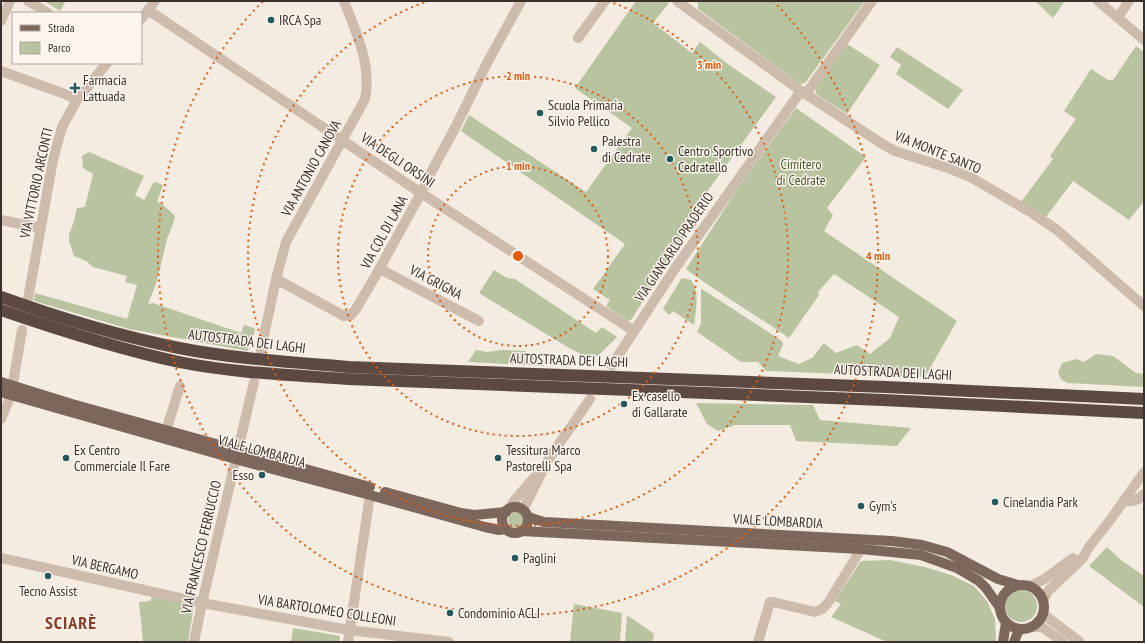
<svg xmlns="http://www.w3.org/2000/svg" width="1145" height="643" font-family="'PT Sans Narrow',sans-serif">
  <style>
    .green { fill: #b8c4a0 }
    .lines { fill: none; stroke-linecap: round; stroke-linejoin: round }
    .minor-tunnel { stroke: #cfc6bd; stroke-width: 10; stroke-dasharray: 10 5; stroke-linecap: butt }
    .minor { stroke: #cdbbac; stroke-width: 10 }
    .major { stroke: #7d675c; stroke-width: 10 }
    .highway { stroke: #5c4a42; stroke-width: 12 }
    .ring { fill: none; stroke: #e8590c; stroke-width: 2; stroke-dasharray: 2 4 }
    .poi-dot { fill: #1f5a5e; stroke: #fbf5ee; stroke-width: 1.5 }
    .labels { text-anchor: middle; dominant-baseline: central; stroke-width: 3; stroke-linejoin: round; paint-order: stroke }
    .poi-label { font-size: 14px; fill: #3b302b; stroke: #fbf5ee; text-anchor: start }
    .street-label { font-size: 14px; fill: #3b302b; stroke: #fbf5ee }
    .park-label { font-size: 14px; fill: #4a5a2e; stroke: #fbf5ee }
    .district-label { font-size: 18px; font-weight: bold; letter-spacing: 1px; fill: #8c3b22; stroke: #fbf5ee }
    .centre { fill: #e8590c; stroke: #fbf5ee; stroke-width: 2 }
    .ring-label { font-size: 12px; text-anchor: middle; font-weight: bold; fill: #e8590c; stroke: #fbf5ee; stroke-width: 3; stroke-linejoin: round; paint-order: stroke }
  </style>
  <rect width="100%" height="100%" fill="#f4ebe1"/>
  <g class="green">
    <path d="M44,1H66L60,11Z"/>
    <path d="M636,1H667L669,3L653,23L692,53L700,42L729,65L776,97L709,189C706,201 695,210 694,222L631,320L628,321L606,306L610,300L593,289L625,244L461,131L469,115L586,192L632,128L575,88Z"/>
    <path d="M698,1H865L805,83L800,84L698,9Z"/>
    <path d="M1035,1H1065L1053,18Z"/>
    <path d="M847,44L880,65L847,114L816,94L815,87Z"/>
    <path d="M1136,46L1144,52V201L1129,220L1073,181L1045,218L1021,202L1053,159L1050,156L1076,119L1064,111L1091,69L1108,80H1113Z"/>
    <path d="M897,47L963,90L948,109L896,74L901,65L890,57Z"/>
    <path d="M796,108L866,157L827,208L833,215L824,231L957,321L925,377L766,371L758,362H741L697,332L701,323V290L702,289L782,341L783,345L778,356L799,364L812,358L824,343L836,353L857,345L870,354L890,338L899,317L834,274L818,292L819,295L789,338C755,314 719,294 686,269L738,188Z"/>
    <path d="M89,152L144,176L135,195L144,200L154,182L163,185L157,202L161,203L175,216L173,224L167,239L157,281L148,304L153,303L241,333L244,325L254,328L255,330L248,351L129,329L34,301L35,293L127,319L137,285L125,282L127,276L93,267L86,261L74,256L69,241V235L74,221L77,208L85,207L93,174L83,168L82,156Z"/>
    <path d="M494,270L507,278L515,279L596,333L602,327L617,337L598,356L583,355L569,348L479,293Z"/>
    <path d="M684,278L691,280C700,292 696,311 694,325L673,311L669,315L663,309L681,279Z"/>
    <path d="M476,350L487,352L502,350L525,351L544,366L468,362Z"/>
    <path d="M1096,354L1113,356L1136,373L1144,374V387L1068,383L1062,380L1058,373L1062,363L1076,359L1084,362Z"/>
    <path d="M696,403L813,405L820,420L911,428L897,446L796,441L790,425H735L718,431L707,424Z"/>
    <circle cx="516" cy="520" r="8"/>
    <path d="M1107,547L1121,560L1144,576V607L1089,566Z"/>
    <path d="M890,560L925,567L951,575L974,586L987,601L995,619L996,642H887L831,617L841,604L835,601L861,561Z"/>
    <circle cx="1021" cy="606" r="16"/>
    <path d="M152,597L194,606L188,642H151L143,641L139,602L150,601Z"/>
    <path d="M574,604L622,613L620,642H570Z"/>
    <path d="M627,615L653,633L654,637L652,642H625Z"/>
    <path d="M293,628L340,636L339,642H291Z"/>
  </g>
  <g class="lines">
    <path class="minor-tunnel" d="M601,382L614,362"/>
    <g class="minor">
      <path d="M28,1L48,13"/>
      <path d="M677,1L801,91L884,145L895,151L948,168L972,178L1032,213L1057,230L1144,306"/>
      <path d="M1098,1L1144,40"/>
      <path d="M148,10L421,193L634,331"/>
      <path d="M1118,17L1129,1"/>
      <path d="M141,19L155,1"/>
      <path d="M1,21L10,1"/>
      <path d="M578,38L605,1"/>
      <path d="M1,71L65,94L77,100"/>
      <path d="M806,94L872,1"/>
      <path d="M1,220L41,228"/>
      <path d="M380,269L479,321"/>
      <path d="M276,279L344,316L351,315L356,309L376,275L421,193L428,178L455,128L486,65L521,1"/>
      <path d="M28,299L53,160L62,127L77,100L107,63"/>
      <path d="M261,350L276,279L286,242L365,99C372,65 356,32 344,1"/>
      <path d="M614,362L676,267L801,91"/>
      <path d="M1,419L11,395L22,330"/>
      <path d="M166,431L180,386"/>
      <path d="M1124,501C1132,502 1139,500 1144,494"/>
      <path d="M509,509L514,501L537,474"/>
      <path d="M523,510L548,460L590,399"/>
      <path d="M1,558L202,603L349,630L449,642"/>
      <path d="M1029,586L1043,580L1073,558"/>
      <path d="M1043,601L1048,591L1082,559L1089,547L1111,519L1144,472"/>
      <path d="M1043,614L1080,642"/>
      <path d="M1031,627H1042L1063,642"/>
      <path d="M194,642L202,603L254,382"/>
      <path d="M348,642L370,495"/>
      <path d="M758,642L770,602H773L815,612L822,609L828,603L861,549"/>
    </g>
    <g class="major">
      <path d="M1,382L72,404L370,487"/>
      <path d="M1,392L246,462L370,495L485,527L499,530L506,529"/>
      <path d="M385,492L461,513L474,515L506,512"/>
      <circle cx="515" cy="520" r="13"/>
      <path d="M528,517L544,522L892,541L922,545L947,552L998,579L1018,585"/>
      <path d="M521,531L861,549L921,555L957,568L979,581L986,588L1000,608"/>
      <circle cx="1022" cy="607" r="22"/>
      <path d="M1003,642L1006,623"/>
      <path d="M1014,642L1018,632L1021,629"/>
    </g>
    <g class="highway">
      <path d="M1,297C59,318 119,336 179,348C235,359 292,362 349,367L886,387L1144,399"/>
      <path d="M1,310C59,330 118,349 179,362C234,373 292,375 348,379L883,400L1144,413"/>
    </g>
  </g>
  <g class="ring">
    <circle cx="518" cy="256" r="90"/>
    <circle cx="518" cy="256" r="180"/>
    <path d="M608 1A270 270 0 1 1 428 1"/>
    <path d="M773 1A360 360 0 1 1 263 1"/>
  </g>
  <g class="poi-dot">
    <circle cx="271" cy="20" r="4"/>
    <path d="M73 82h4v4h4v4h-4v4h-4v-4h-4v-4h4z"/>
    <circle cx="540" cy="113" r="4"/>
    <circle cx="594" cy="149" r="4"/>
    <circle cx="670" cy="159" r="4"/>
    <circle cx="624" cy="404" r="4"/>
    <circle cx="66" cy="458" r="4"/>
    <circle cx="498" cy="458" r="4"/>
    <circle cx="262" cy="475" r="4"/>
    <circle cx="995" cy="502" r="4"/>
    <circle cx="861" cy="506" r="4"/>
    <circle cx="515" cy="558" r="4"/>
    <circle cx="48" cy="576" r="4"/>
    <circle cx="450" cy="613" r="4"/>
  </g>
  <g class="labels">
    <g class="poi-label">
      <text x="279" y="20">IRCA Spa</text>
      <text x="83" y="80">Farmacia<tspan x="83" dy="16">Lattuada</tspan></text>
      <text x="548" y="105">Scuola Primaria<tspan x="548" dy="16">Silvio Pellico</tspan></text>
      <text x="602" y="141">Palestra<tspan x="602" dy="16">di Cedrate</tspan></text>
      <text x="678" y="151">Centro Sportivo<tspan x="678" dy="16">Cedratello</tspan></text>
      <text x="632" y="396">Ex casello<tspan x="632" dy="16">di Gallarate</tspan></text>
      <text x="74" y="450">Ex Centro<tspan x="74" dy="16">Commerciale Il Fare</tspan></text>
      <text x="506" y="450">Tessitura Marco<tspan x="506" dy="16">Pastorelli Spa</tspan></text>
      <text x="254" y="475" text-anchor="end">Esso</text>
      <text x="1003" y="502">Cinelandia Park</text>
      <text x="869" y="506">Gym's</text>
      <text x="523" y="558">Paglini</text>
      <text x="48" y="591" text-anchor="middle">Tecno Assist</text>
      <text x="458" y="613">Condominio ACLI</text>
    </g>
    <g class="street-label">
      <text transform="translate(938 152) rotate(22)">VIA MONTE SANTO</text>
      <text transform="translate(398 160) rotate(34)">VIA DEGLI ORSINI</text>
      <text transform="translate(311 168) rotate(-61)">VIA ANTONIO CANOVA</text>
      <text transform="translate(36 183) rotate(-78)">VIA VITTORIO ARCONTI</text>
      <text transform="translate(384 232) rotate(-61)">VIA COL DI LANA</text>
      <text transform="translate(674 247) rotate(-56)">VIA GIANCARLO PRADERIO</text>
      <text transform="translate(436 282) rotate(28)">VIA GRIGNA</text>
      <text transform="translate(247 341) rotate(7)">AUTOSTRADA DEI LAGHI</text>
      <text transform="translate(569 360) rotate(2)">AUTOSTRADA DEI LAGHI</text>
      <text transform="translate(893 372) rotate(3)">AUTOSTRADA DEI LAGHI</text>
      <text transform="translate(262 451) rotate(15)">VIALE LOMBARDIA</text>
      <text transform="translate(778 521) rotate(3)">VIALE LOMBARDIA</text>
      <text transform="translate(201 547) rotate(-77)">VIA FRANCESCO FERRUCCIO</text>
      <text transform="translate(105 567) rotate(13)">VIA BERGAMO</text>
      <text transform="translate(327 610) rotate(9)">VIA BARTOLOMEO COLLEONI</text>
    </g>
    <g class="park-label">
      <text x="801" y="164">Cimitero<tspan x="801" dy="16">di Cedrate</tspan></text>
    </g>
    <g class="district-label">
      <text x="71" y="622">SCIARÈ</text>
    </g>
  </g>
  <circle cx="518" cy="256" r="6" class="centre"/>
  <g class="ring-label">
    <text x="709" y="69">3 min</text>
    <text x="518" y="80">2 min</text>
    <text x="518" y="170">1 min</text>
    <text x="878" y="260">4 min</text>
  </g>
  <rect width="1145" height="643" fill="none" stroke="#3b302b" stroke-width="4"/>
  <rect x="12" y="12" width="130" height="52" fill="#fbf5ee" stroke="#aea6a0"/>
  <rect x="20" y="25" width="20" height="6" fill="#7d675c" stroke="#aea6a0"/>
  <text x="48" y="32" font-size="12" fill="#3b302b">Strada</text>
  <rect x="20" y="42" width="20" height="12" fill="#b8c4a0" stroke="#aea6a0"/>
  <text x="48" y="52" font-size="12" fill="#3b302b">Parco</text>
</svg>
